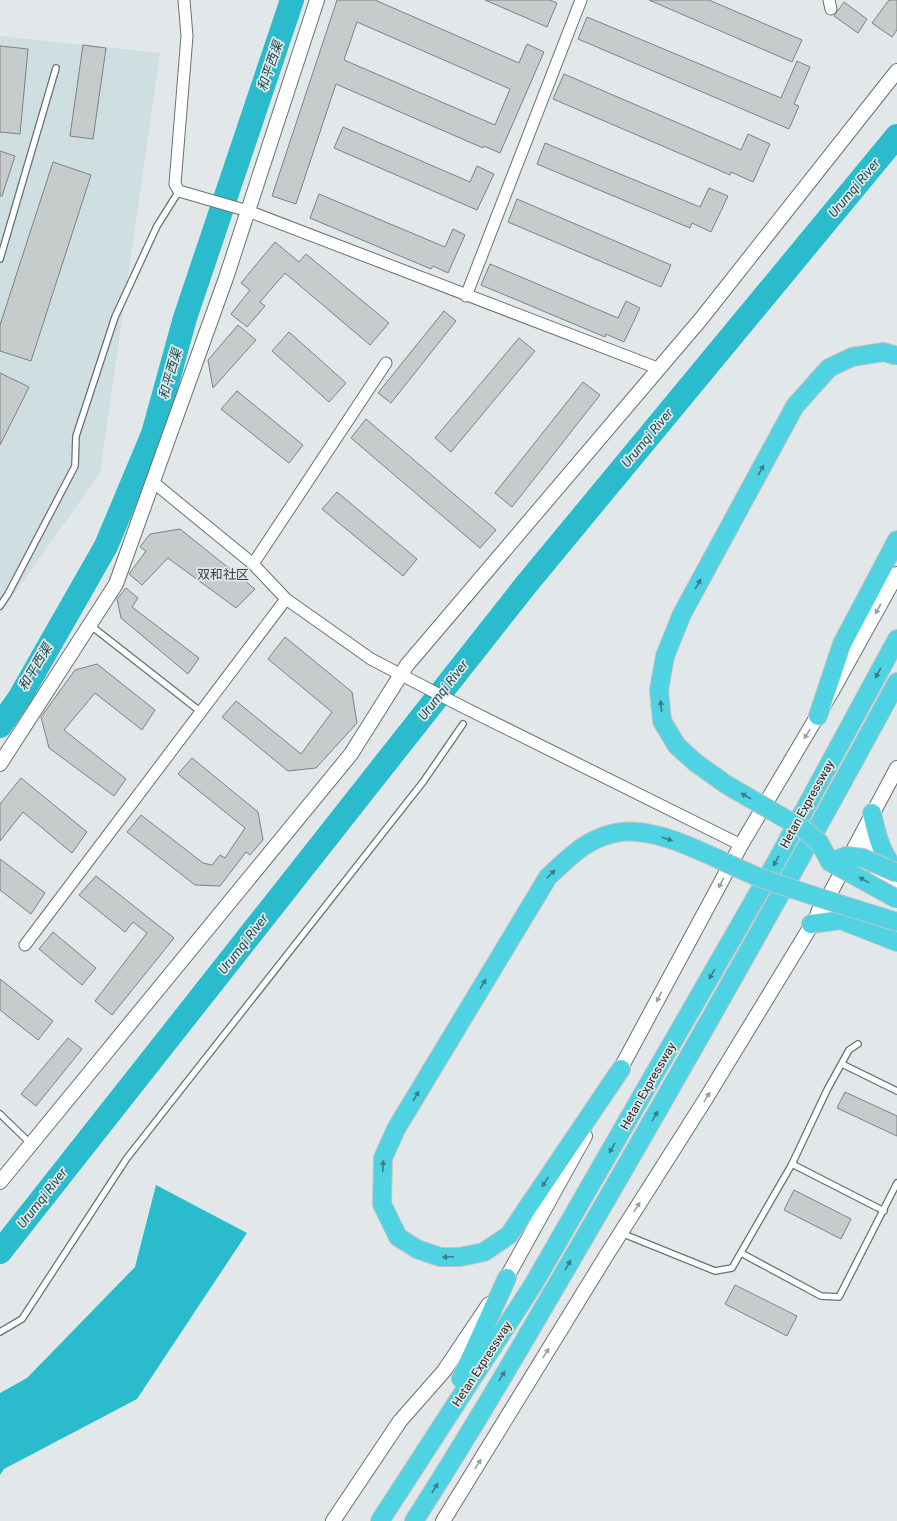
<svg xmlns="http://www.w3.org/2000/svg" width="897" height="1521" font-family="Roboto,'Noto Sans SC',sans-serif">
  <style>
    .built { fill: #cfdee0 }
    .water { fill: #2abccc }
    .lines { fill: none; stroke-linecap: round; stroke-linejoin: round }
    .river { stroke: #2abccc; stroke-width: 24 }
    .building { fill: #c6cccc; stroke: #7c8182; fill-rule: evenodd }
    .service-casing { stroke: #6b7071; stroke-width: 8 }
    .minor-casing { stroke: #6b7071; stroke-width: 13 }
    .tertiary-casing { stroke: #6b7071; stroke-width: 16 }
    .secondary-casing { stroke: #6b7071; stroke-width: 18 }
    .trunk-casing { stroke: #c2c3c3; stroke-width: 20 }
    .service { stroke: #fff; stroke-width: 5.5 }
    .minor { stroke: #fff; stroke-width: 11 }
    .tertiary { stroke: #fff; stroke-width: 14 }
    .secondary { stroke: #fff; stroke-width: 16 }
    .trunk { stroke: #4fd3e2; stroke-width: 18 }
    .trunk-bridge-casing { stroke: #c2c3c3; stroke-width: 20; stroke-linecap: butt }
    .trunk-bridge { stroke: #4fd3e2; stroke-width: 18 }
    .oneway { fill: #3a7e85 }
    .oneway2 { fill: #9d9e9e }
    .labels { text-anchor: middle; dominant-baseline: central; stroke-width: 3.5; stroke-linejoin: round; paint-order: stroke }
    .street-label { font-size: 12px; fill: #252828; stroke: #e2e8e9 }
    .water-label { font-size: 13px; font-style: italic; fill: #124d54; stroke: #e2e8e9 }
    .neighbourhood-label { font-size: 13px; fill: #3a3e3f; stroke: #e2e8e9 }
  </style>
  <rect width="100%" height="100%" fill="#e2e8e9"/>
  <path class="built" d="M0,36L160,53L100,473L0,614Z"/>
  <path class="water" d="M156,1185L247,1233L137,1399L4,1469L0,1475V1393L27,1378L135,1267Z"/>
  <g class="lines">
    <g class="river">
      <path d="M0,726L20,697L106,546L153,434L185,318L292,0"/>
      <path d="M0,1252L525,586L897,136"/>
    </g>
  </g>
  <g class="building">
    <path d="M337,0H375L519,63L527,44L544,52L500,153L484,146L483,148L336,84L296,204L272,196ZM357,22L510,89L495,125L344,60Z"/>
    <path d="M485,0H550L557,3L547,27Z"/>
    <path d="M649,0H709L802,40L792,62Z"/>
    <path d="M889,0H897V30L892,37L872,23Z"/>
    <path d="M844,2L867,19L858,33L834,16Z"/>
    <path d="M587,17L781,98L797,61L810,67L794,104L799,106L789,129L578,39Z"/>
    <path d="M83,45L106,48L93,139L70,136Z"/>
    <path d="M0,46L28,49L20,134L0,132Z"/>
    <path d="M564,74L741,150L748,134L770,144L753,182L731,172L730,175L553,99Z"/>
    <path d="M343,127L470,182L477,166L494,174L477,210L334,148Z"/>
    <path d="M545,143L700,207L709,188L728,196L711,232L692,223L690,228L537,164Z"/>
    <path d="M0,151L15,156L2,196H0Z"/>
    <path d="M53,162L91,175L31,361L0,351V325Z"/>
    <path d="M319,194L445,247L453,229L465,235L448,273L433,266L431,269L310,218Z"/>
    <path d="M517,199L671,265L661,287L508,222Z"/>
    <path d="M275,242L299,262L306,254L389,323L370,345L285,273L260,302L265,306L247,327L231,314L250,290L241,283Z"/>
    <path d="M490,264L618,318L626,301L640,308L624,342L606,334L605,337L481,285Z"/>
    <path d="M444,311L456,321L391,403L378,393Z"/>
    <path d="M238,325L256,340L213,388L208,360Z"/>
    <path d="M289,332L346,383L329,402L272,351Z"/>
    <path d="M519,338L535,351L451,452L435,438Z"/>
    <path d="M0,373L29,387L0,445Z"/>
    <path d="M583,382L600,395L512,507L495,493Z"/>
    <path d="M237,391L303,445L289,463L221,409Z"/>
    <path d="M366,419L496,530L480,548L351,438Z"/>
    <path d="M337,492L417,559L403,576L322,509Z"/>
    <path d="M180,529L255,589L236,608L168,558L142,585L129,574L146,551L140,547L150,534Z"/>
    <path d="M126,588L138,598L132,607L199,658L188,674L121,618L117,599Z"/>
    <path d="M285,637L352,692L357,723L316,768L288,771L222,717L236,701L301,754L332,712L268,659Z"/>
    <path d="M97,664L155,710L142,730L95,693L64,730L126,779L114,796L49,748L41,717L75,670Z"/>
    <path d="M192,758L258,812L263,840L250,855L246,852L220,886L195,885L127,832L141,815L203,863L212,865L220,855L225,858L245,828L178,774Z"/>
    <path d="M21,778L87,832L72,853L23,812L0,841V804Z"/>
    <path d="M0,859L45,893L31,914L0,890Z"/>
    <path d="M96,876L174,938L112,1015L95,1001L147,933L133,922L125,932L79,895Z"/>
    <path d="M53,932L96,968L82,985L39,949Z"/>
    <path d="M0,979L53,1021L38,1040L0,1010Z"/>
    <path d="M68,1038L82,1049L36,1106L21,1094Z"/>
    <path d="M845,1092L897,1116V1136L837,1108Z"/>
    <path d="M794,1190L851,1219L841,1239L784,1210Z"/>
    <path d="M735,1285L797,1316L787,1336L725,1304Z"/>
  </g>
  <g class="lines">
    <defs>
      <g id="service">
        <path d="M0,259L56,68"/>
        <path d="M0,606L8,594L75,466L76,436L115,317L157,226L179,191"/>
        <path d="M90,625L201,712"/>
        <path d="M842,1064L897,1091"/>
        <path d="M0,1114L31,1144"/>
        <path d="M792,1164L884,1211"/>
        <path d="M621,1233L715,1271L732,1268L792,1164L827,1090L849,1050L858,1044"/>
        <path d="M741,1253L821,1296L839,1297L897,1183"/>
        <path d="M0,1332L22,1319L127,1158L423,782L463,724"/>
      </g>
      <g id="minor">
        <path d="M184,0L187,36L175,184L179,191L248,211L660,369"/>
        <path d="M829,0L831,9"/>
        <path d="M466,296L581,0"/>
        <path d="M153,482L253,564L286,599L371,659L461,706L741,845"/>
        <path d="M253,564L386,363"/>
        <path d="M25,945L286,599"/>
      </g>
      <g id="tertiary">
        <path d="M0,764L116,584L226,278L317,0"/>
        <path d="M616,1077L741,845L831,693L897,574"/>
        <path d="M0,1182L351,754L407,665L701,319L897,71"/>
        <path d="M502,1286L585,1136"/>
        <path d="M333,1521L400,1421L444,1371L489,1304"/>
        <path d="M443,1521L606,1256L705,1100L825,903L897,768"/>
      </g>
      <g id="secondary">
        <path d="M872,818C871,827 867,838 869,847C871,865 884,880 897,891"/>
        <path d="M819,912L843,911L853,914"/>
      </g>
      <g id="trunk">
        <path d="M818,716L842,644L897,540"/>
        <path d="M872,813C877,835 881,855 897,871"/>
        <path d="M811,924L841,920L897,942"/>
        <path d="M396,1129L383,1158L382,1204L398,1237L417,1249L440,1257H460L484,1252L509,1235L621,1069"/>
        <path d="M461,1379L507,1278"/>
        <path d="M380,1521L533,1285L775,864L897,639"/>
        <path d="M414,1521C481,1417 542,1310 604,1204C704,1031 802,858 897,682"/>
      </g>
    </defs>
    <use href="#service" class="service-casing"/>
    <use href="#minor" class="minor-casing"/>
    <use href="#tertiary" class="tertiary-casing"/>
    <use href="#secondary" class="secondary-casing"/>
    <use href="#trunk" class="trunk-casing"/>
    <use href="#service" class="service"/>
    <use href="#minor" class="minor"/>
    <use href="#tertiary" class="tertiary"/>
    <use href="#secondary" class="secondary"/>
    <use href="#trunk" class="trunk"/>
    <defs>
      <g id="trunk-bridge">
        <path d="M897,356L884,352L852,357L829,368L795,406L682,614L665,656L659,690L662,721L677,746L696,763L727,785L803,829L819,842L830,862L897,899"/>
        <path d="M830,862L846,856L863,858L897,873"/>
        <path d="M396,1129L548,877C570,857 584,840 615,833C658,823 721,863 761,878C806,894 852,908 897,922"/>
      </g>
    </defs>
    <use href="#trunk-bridge" class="trunk-bridge-casing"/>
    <use href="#trunk-bridge" class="trunk-bridge"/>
  </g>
  <defs><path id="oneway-solid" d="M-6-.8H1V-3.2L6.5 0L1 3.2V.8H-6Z"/></defs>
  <g class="oneway">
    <use href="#oneway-solid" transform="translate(761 470) rotate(-61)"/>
    <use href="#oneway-solid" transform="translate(698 584) rotate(-61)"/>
    <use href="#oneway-solid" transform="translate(878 673) rotate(119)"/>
    <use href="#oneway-solid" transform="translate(661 706) rotate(-97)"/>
    <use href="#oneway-solid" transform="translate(746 796) rotate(-150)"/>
    <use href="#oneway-solid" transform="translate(667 839) rotate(17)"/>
    <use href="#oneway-solid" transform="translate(776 861) rotate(119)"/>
    <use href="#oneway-solid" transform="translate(551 874) rotate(-45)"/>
    <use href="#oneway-solid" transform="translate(864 880) rotate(-151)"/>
    <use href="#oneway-solid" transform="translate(712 974) rotate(120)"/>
    <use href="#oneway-solid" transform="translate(483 984) rotate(-59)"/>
    <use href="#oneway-solid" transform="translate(416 1096) rotate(-59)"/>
    <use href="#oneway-solid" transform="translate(655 1116) rotate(-60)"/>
    <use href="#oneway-solid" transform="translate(612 1148) rotate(120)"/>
    <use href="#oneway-solid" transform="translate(383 1166) rotate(-87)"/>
    <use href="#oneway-solid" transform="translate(545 1182) rotate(124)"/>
    <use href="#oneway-solid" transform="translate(448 1257) rotate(178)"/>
    <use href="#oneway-solid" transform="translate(568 1265) rotate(-60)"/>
    <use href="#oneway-solid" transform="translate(502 1376) rotate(-59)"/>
    <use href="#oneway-solid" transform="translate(435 1488) rotate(-59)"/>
  </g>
  <g class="oneway2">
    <use href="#oneway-solid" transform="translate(878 609) rotate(119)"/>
    <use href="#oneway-solid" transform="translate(807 734) rotate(121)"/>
    <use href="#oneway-solid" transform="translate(721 883) rotate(118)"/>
    <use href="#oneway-solid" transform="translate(659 997) rotate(118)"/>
    <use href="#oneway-solid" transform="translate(707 1097) rotate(-59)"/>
    <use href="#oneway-solid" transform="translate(637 1207) rotate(-58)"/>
    <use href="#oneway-solid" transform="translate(546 1353) rotate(-58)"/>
    <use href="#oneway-solid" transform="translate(478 1464) rotate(-58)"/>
  </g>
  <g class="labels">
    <g class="street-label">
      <text transform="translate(807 804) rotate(-61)">Hetan Expressway</text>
      <text transform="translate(648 1086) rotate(-60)">Hetan Expressway</text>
      <text transform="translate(482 1364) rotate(-57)">Hetan Expressway</text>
    </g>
    <g class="water-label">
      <text transform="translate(270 66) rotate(-71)">和平西渠</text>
      <text transform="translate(854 188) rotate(-50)">Urumqi River</text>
      <text transform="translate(170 374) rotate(-74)">和平西渠</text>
      <text transform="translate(647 438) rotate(-50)">Urumqi River</text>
      <text transform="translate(35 667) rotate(-59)">和平西渠</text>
      <text transform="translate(443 690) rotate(-52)">Urumqi River</text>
      <text transform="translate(243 944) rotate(-52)">Urumqi River</text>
      <text transform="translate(42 1198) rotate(-52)">Urumqi River</text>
    </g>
    <g class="neighbourhood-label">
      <text x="223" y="574">双和社区</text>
    </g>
  </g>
</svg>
